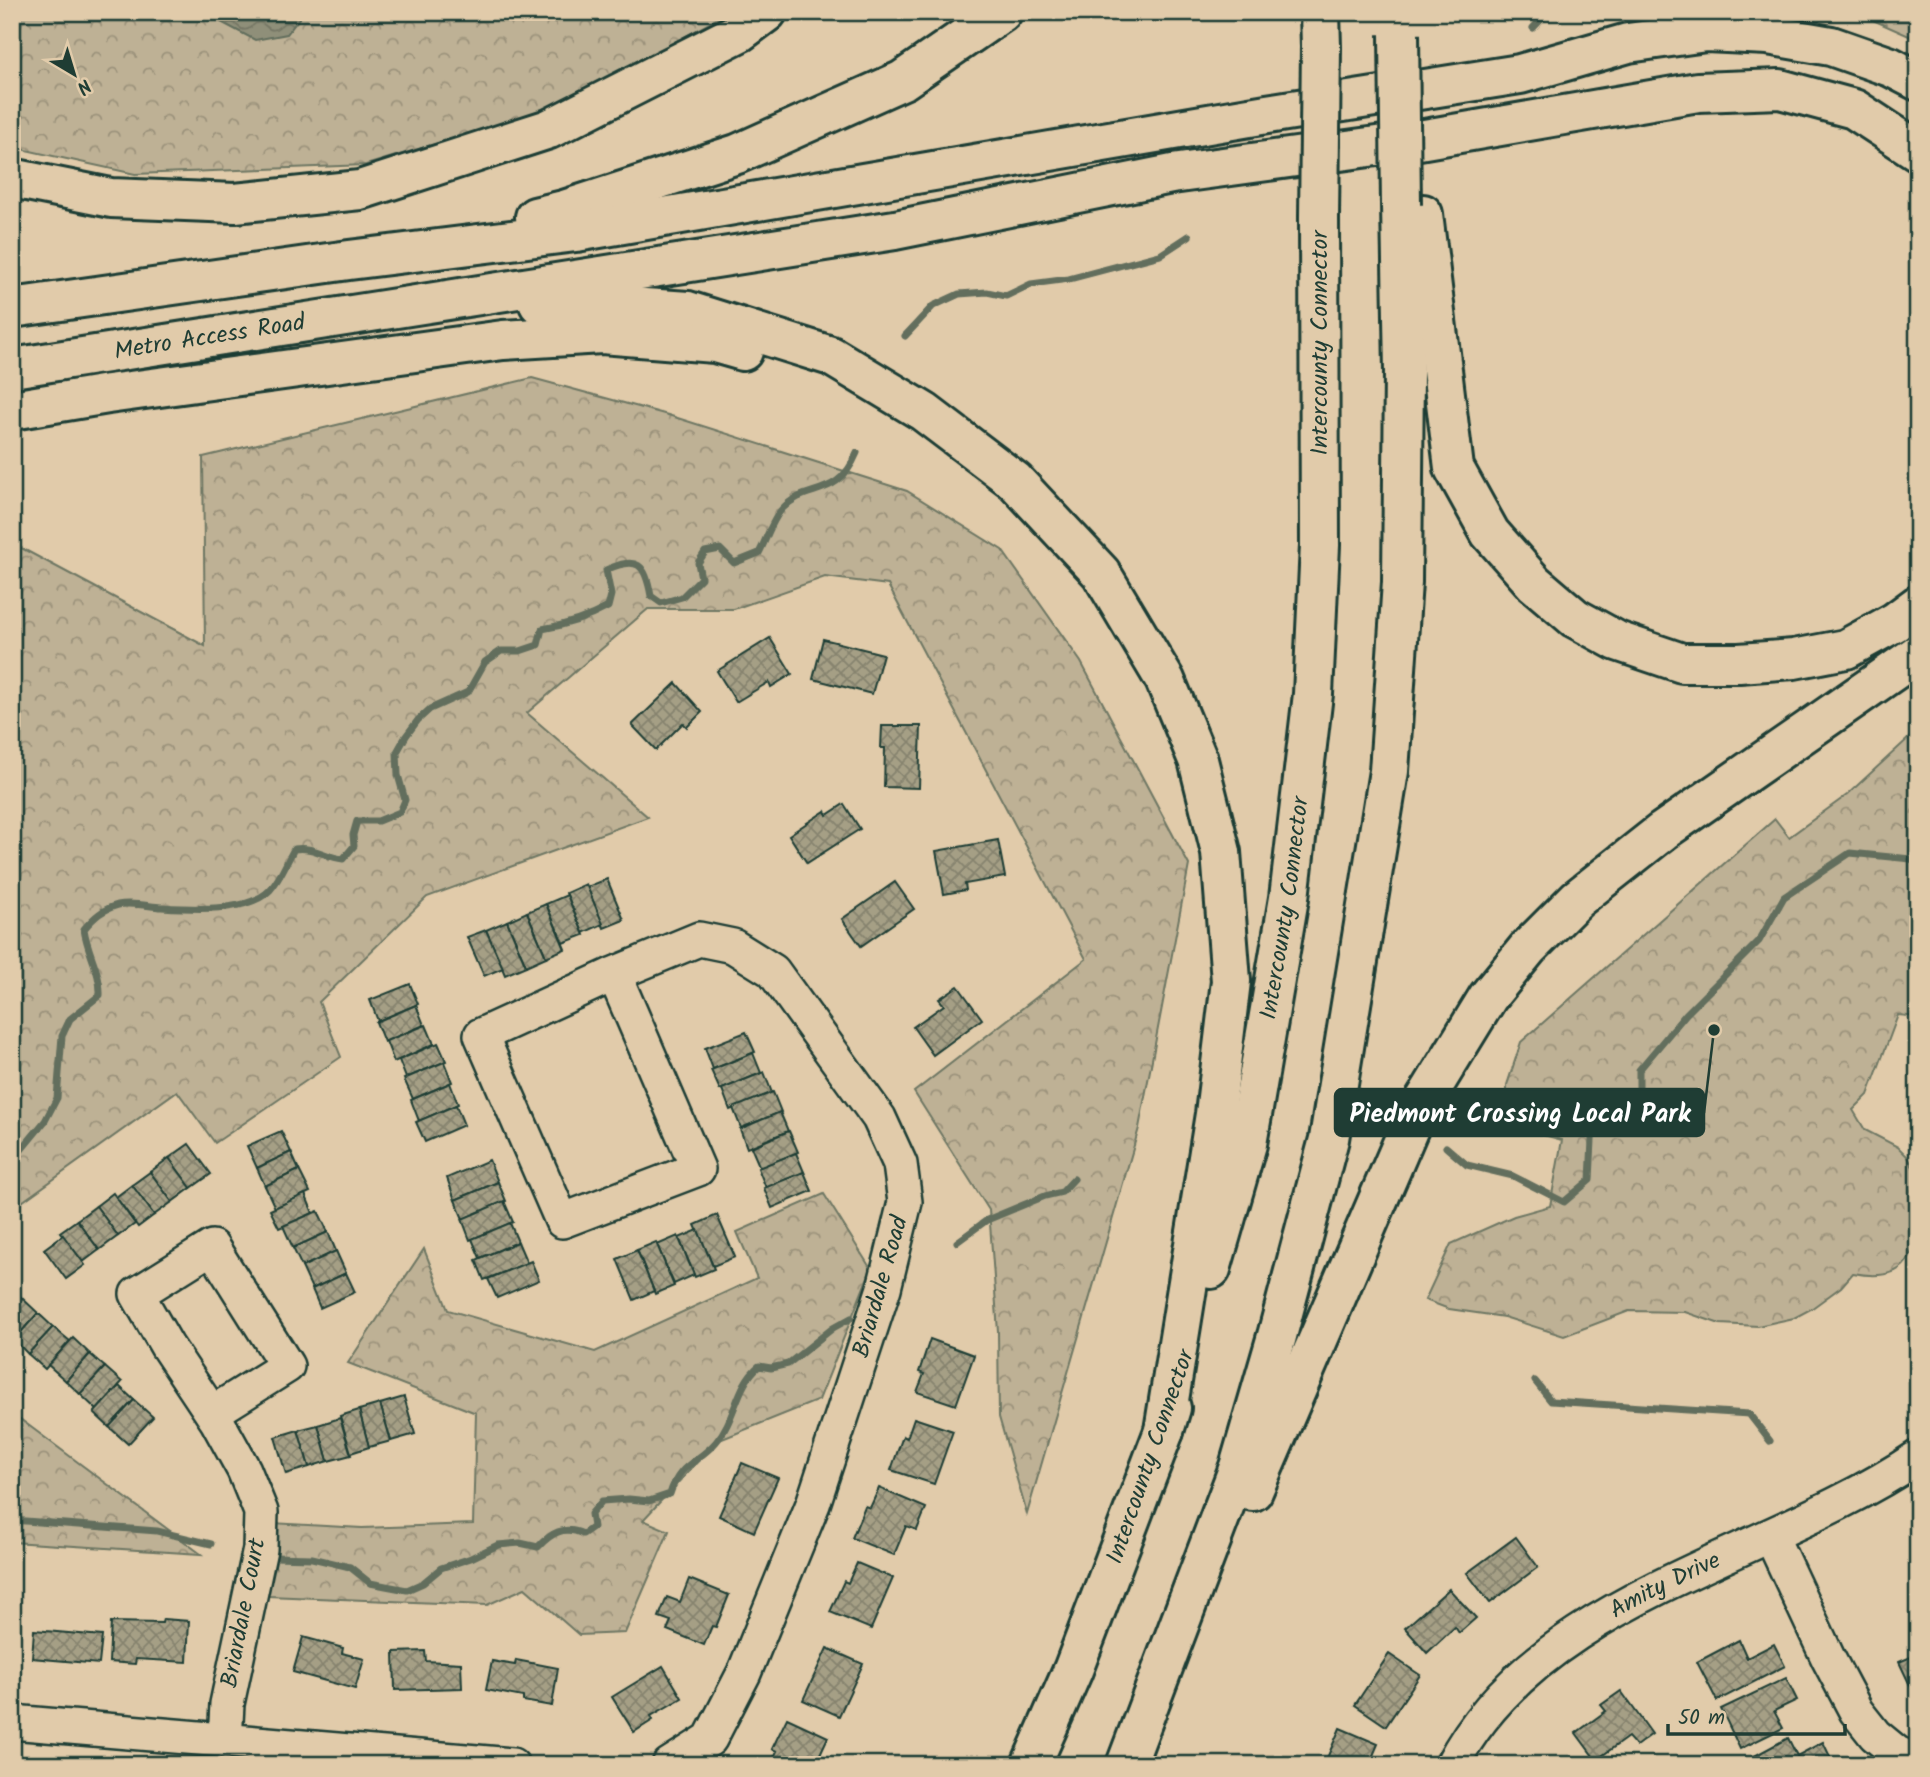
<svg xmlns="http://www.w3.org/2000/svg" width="1930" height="1777" font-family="Kalam,sans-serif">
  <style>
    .forest { fill: url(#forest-crowns); stroke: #6e7764; stroke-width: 2 }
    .water { fill: url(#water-waves); stroke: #626e5d; stroke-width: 2 }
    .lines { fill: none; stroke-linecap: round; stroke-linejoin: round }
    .stream { stroke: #626e5d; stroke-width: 7 }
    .building { fill: url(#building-cross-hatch); stroke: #1f3d34; stroke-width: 2 }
    .minor-casing { stroke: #1f3d34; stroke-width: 38 }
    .highway-casing { stroke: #1f3d34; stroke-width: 44 }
    .minor { stroke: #e1cbaa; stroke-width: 33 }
    .highway { stroke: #e1cbaa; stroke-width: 38 }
    .highway-bridge-casing { stroke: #1f3d34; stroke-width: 44; stroke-linecap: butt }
    .highway-bridge { stroke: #e1cbaa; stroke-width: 38 }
    .labels { text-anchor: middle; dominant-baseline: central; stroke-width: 5; stroke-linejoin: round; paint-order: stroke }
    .street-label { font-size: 24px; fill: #1f3d34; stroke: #e1cbaa }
    .leader { fill: none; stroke: #1f3d34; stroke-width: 2.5 }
    .callout-dot { fill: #1f3d34; stroke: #e1cbaa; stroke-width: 2.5 }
    .callout { fill: #1f3d34; stroke: #1f3d34; stroke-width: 2.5 }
    .callout-label { font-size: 26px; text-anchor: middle; font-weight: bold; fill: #fff }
  </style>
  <defs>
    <pattern id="forest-crowns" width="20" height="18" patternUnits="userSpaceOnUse" patternTransform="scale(1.75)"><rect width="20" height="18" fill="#beb195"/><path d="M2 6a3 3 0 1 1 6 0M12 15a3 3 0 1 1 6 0" fill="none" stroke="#9a917a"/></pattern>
    <pattern id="water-waves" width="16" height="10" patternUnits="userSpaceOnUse" patternTransform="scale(1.75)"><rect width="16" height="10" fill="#8f8f79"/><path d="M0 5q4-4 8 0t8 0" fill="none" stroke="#747664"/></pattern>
    <pattern id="building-cross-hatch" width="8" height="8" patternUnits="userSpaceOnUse" patternTransform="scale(1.75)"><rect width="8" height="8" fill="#a59f85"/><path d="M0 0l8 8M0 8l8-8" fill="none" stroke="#86836e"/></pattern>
  </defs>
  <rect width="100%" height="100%" fill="#e1cbaa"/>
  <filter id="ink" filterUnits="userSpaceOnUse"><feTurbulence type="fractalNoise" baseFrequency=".0143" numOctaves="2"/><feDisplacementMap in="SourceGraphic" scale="14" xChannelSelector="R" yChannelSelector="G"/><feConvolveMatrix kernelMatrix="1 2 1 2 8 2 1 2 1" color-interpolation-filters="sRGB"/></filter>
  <g filter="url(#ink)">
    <g class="forest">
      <path d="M12,12H729L558,107L366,165L135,174L12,147Z"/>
      <path d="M1842,12H1918V40L1873,20Z"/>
      <path d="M532,378L668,415L907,491L1002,550L1081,662L1189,865L1139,1128L1027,1514L999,1417L998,1332L989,1210L914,1092L1086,959L888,585L825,577L734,609H648L527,713L648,817L427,897L319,1002L341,1057L215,1143L177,1091L12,1209V543L205,646L203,457Z"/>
      <path d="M1912,735L1918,740V1017L1898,1015L1868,1095L1853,1110L1865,1130L1898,1147L1908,1157L1914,1169L1915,1190L1917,1192C1917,1241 1920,1286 1853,1273L1841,1287L1811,1309L1794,1318L1758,1326L1720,1324L1685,1312L1629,1311L1564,1336L1504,1317L1449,1309L1425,1300L1451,1244L1514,1216L1550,1206L1562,1140L1507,1125V1085L1521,1042L1775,819L1789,837L1847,795Z"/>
      <path d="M824,1194L871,1269L819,1400L717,1441L643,1520L669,1531L625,1633L579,1635L525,1588L487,1605L268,1596L272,1523L362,1528L473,1524L476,1413L348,1363L424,1249L448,1310L595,1352L757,1278L737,1232Z"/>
      <path d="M12,1413L201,1554L12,1542Z"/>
    </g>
    <path class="water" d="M202,12H304L287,34L255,40Z"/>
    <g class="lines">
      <g class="stream">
        <path d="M1533,28L1548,12"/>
        <path d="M905,336L933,306L959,294L987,292L1006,296L1031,284L1069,279L1160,255L1189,236"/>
        <path d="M1446,1147L1467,1165L1513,1176L1564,1202L1590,1180L1593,1120L1639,1098V1070L1686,1014L1759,941L1784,897L1850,853L1911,859L1918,864"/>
        <path d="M12,1161L45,1121L57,1098L62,1036L70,1019L100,995C101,972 87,952 84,929C94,917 103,909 118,905C131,902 148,906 161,907C191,909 248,913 270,890C281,878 286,863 294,849C314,846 325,857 343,859L354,846L353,835L357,821H378L400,812L405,800L398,775L397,752L406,736L418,720L430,709L468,692L485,662L501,651H520L538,645L542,629C567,625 586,619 608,607L611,595L606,570C638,556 645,563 651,596L661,603L682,597L701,578L698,563L705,552L720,549L734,563L759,553C766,540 772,520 782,509C807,482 837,501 857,453"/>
        <path d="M957,1242L987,1220L1045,1196L1062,1192L1074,1179"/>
        <path d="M1535,1381L1551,1401L1749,1414L1770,1441"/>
        <path d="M12,1520L157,1531L211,1544"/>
        <path d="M273,1557L312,1558L350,1567L370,1583L407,1590L423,1583L441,1568L471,1558L498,1545L520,1543L538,1547C551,1533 564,1525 583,1534L593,1527L591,1514L602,1501L629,1499L649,1501L670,1494C680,1462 697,1464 716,1442C736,1419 736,1385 759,1366L771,1368L788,1364L833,1328L851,1318"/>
      </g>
    </g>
    <g class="building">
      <path d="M770,638L792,674L771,687L769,682L736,702L717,671Z"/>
      <path d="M823,639L883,654L872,694L813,679Z"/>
      <path d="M676,683L702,712L687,727L683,723L656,750L632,725Z"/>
      <path d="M882,726H921L919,788L884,787L885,748H881Z"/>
      <path d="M844,804L860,829L807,863L789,835L825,811L827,815Z"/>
      <path d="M998,840L1005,877L965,884L966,890L944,894L936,851Z"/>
      <path d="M607,879L624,920L604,928L587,887Z"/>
      <path d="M895,882L914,909L861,946L842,919Z"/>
      <path d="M586,884L603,924L583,933L566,893Z"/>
      <path d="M567,895L584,935L563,943L546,904Z"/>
      <path d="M546,904L565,949L546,957L527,912Z"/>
      <path d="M527,912L546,957L526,966L507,921Z"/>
      <path d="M507,921L526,966L505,975L486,930Z"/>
      <path d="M486,930L503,968L484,976L467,937Z"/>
      <path d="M410,984L418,1004L378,1021L370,1000Z"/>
      <path d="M958,986L982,1019L933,1055L913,1027L944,1005L939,999Z"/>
      <path d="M416,1005L424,1025L384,1042L376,1022Z"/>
      <path d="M426,1025L434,1044L394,1062L386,1041Z"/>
      <path d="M746,1032L755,1052L713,1069L705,1048Z"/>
      <path d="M438,1043L446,1061L406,1078L399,1060Z"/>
      <path d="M753,1053L761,1073L720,1090L711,1070Z"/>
      <path d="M444,1062L452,1082L413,1099L404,1079Z"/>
      <path d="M764,1072L772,1093L730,1110L722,1089Z"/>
      <path d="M450,1083L458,1104L419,1121L411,1100Z"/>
      <path d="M773,1092L781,1112L741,1128L733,1108Z"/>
      <path d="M456,1105L464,1125L425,1142L416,1122Z"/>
      <path d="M780,1112L788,1131L747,1148L740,1129Z"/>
      <path d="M281,1131L291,1152L257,1168L247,1146Z"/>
      <path d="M789,1131L798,1152L760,1168L751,1147Z"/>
      <path d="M189,1144L211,1174L191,1188L169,1158Z"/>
      <path d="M291,1152L299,1170L265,1186L257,1168Z"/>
      <path d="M796,1153L804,1172L766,1188L758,1168Z"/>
      <path d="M169,1158L191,1188L172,1202L150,1172Z"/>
      <path d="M489,1160L498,1182L455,1200L447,1178Z"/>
      <path d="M299,1170L310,1192L275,1208L265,1186Z"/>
      <path d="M150,1172L172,1202L154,1215L132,1185Z"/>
      <path d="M804,1172L812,1191L772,1208L764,1188Z"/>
      <path d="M498,1182L506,1201L463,1219L455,1200Z"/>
      <path d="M132,1185L154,1215L138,1227L116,1197Z"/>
      <path d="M113,1193L135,1224L118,1236L96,1206Z"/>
      <path d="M305,1194L313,1213L279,1228L270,1210Z"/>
      <path d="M504,1201L513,1222L470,1240L462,1219Z"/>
      <path d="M96,1206L118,1236L99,1250L77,1220Z"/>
      <path d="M318,1211L328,1232L293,1248L283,1226Z"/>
      <path d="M717,1215L735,1257L713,1266L695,1225Z"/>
      <path d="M77,1220L99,1250L83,1262L60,1232Z"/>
      <path d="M510,1223L518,1242L480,1258L472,1239Z"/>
      <path d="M698,1230L714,1269L695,1277L679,1238Z"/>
      <path d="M328,1232L336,1251L302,1267L293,1248Z"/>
      <path d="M63,1235L85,1265L66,1279L44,1249Z"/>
      <path d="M678,1236L694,1275L674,1284L657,1245Z"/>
      <path d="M518,1242L527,1263L484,1280L476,1260Z"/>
      <path d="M656,1242L674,1286L655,1294L637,1250Z"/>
      <path d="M637,1250L654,1291L634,1300L617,1259Z"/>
      <path d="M336,1251L346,1273L312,1289L302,1267Z"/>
      <path d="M531,1261L539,1280L497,1298L488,1279Z"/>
      <path d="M346,1273L355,1292L320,1308L312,1289Z"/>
      <path d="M21,1297L38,1313L14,1340L12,1306Z"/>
      <path d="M38,1313L53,1327L28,1354L14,1340Z"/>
      <path d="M53,1327L70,1341L45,1369L28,1354Z"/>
      <path d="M73,1338L90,1354L66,1381L48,1365Z"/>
      <path d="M930,1339L974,1355L956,1405L917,1392L924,1374L919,1372Z"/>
      <path d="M90,1354L105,1367L80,1394L66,1381Z"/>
      <path d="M105,1367L122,1382L97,1410L80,1394Z"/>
      <path d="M119,1386L134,1400L109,1427L94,1413Z"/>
      <path d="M404,1397L415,1434L391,1441L380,1404Z"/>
      <path d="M134,1400L153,1417L128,1444L109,1427Z"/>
      <path d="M380,1404L391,1441L369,1447L359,1410Z"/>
      <path d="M359,1410L369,1447L351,1453L340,1416Z"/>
      <path d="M340,1418L351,1455L328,1461L318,1425Z"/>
      <path d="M914,1418L953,1431L934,1484L891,1470L903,1436L907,1438Z"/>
      <path d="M318,1425L328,1461L309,1467L298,1430Z"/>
      <path d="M298,1430L309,1467L286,1474L275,1437Z"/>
      <path d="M742,1463L778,1478L754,1532L719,1516Z"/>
      <path d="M879,1488L926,1508L917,1530L906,1526L894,1555L852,1538L865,1506L870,1508Z"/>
      <path d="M1516,1537L1538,1567L1490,1603L1467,1573Z"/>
      <path d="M857,1563L893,1578L871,1629L830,1612L844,1581L848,1583Z"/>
      <path d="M689,1579L729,1595L716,1627L712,1626L704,1645L667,1630L671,1621L659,1617L667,1597L680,1602Z"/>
      <path d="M1449,1589L1476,1618L1459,1633L1455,1627L1427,1653L1405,1628Z"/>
      <path d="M163,1619L189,1621L187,1662L136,1659L135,1664L109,1662L111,1622L162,1623Z"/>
      <path d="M34,1630L102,1636L99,1664L32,1658Z"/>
      <path d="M303,1637L343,1648L342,1653L364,1659L355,1689L293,1672Z"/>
      <path d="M1739,1640L1747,1658L1774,1644L1785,1666L1717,1701L1697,1662Z"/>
      <path d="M827,1648L863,1664L839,1716L803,1700Z"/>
      <path d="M425,1651L426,1661L461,1663L462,1688L395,1690L394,1652Z"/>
      <path d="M1389,1654L1420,1675L1386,1726L1355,1705Z"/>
      <path d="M1918,1654V1702L1899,1662Z"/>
      <path d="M516,1660L558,1668L552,1706L523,1701V1697L486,1690L492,1661L515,1665Z"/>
      <path d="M663,1666L682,1698L651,1716L653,1720L634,1732L612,1697Z"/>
      <path d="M1786,1678L1797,1700L1774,1711L1783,1728L1740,1749L1721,1709Z"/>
      <path d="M1621,1691L1652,1734L1636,1746L1628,1737L1596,1760L1576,1733L1606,1711L1601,1705Z"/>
      <path d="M787,1718L828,1737L815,1765H770L777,1751L772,1749Z"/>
      <path d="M1340,1728L1378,1744L1369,1765H1324Z"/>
      <path d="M1788,1738L1797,1756L1823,1742L1834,1765H1749L1747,1760Z"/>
    </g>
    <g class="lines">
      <defs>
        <g id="minor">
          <path d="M614,974L698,1169L562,1221L481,1035L614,974L699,939L733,946L773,971L879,1118L900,1164L905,1202L884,1288L813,1504L744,1673L710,1739L669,1765"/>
          <path d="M212,1413L287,1366L212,1247L137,1294L167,1346L217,1421L244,1470L261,1512L260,1549L227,1704L225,1741"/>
          <path d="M1771,1536L1828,1658L1856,1711L1875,1735L1897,1753L1918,1762"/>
          <path d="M12,1722L512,1765"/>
          <path id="s1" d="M1452,1765C1538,1597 1772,1557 1918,1457"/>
        </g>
        <g id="highway">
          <path d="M1320,12L1321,47"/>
          <path d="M12,178L111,198L235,203L360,190L549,129L740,32L767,12"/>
          <path d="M1423,214L1454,468L1490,533L1534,583L1575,618L1617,641L1682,663H1739L1794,659L1846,649L1895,622L1918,605"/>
          <path d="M535,217L564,210L737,154L903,80L1002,12"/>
          <path d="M539,304L572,303L688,311L831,356L924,412L1015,481L1101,573L1165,680L1198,760L1221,852L1231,981L1215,1114L1164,1431"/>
          <path d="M12,308L349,260L576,232L1267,114L1520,74L1628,43L1706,32L1768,35L1831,46L1891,67L1918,81"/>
          <path id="s2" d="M12,368L895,230L1172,174L1413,141L1698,92L1780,89L1854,109L1918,151"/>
          <path d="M12,410L108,394L503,340L602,334L715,343L743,351"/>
          <path id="s3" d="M1211,1269L1247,1144L1289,898L1313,694L1320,545L1319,217"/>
          <path d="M1253,1491L1412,1121L1488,997L1528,948L1577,899L1663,831L1918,654"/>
          <path d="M1031,1765L1073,1670L1164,1431L1171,1408"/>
          <path d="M1126,1765L1239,1467L1277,1336L1329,1139L1389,771L1402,582L1404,372L1401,205"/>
        </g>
      </defs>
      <use href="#minor" class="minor-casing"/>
      <use href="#highway" class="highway-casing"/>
      <use href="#minor" class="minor"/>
      <use href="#highway" class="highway"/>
      <defs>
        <g id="highway-bridge">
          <path d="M1399,34L1401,205"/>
          <path d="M1319,217L1321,47"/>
        </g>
      </defs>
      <use href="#highway-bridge" class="highway-bridge-casing"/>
      <use href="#highway-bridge" class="highway-bridge"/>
    </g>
  </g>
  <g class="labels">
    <g class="street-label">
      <text stroke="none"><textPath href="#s2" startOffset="200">Metro Access Road</textPath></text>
      <text transform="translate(1320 343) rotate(-90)">Intercounty Connector</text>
      <text stroke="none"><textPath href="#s3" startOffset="369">Intercounty Connector</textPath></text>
      <text transform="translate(881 1287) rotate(-74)">Briardale Road</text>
      <text transform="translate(1151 1457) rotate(-71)">Intercounty Connector</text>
      <text stroke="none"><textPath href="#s1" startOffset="284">Amity Drive</textPath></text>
      <text transform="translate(244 1613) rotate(-79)">Briardale Court</text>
    </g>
  </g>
  <path class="leader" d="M1714 1030L1704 1113"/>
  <circle class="callout-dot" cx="1714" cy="1030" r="7"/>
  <rect class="callout" x="1335" y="1089" width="369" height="47" rx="7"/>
  <g class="callout-label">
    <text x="1520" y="1122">Piedmont Crossing Local Park</text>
  </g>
  <rect width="1930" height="1777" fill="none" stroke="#e1cbaa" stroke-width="42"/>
  <rect x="21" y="21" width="1888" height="1735" fill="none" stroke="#1f3d34" stroke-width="2.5" filter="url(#ink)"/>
  <g transform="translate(74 74) rotate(142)" stroke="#e1cbaa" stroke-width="5" paint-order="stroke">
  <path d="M0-5L12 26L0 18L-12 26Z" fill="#1f3d34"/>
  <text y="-10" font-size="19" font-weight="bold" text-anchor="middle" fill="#1f3d34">N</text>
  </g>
  <path d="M1668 1724v10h177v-10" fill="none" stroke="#1f3d34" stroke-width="3.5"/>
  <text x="1678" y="1724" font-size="21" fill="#1f3d34" stroke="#e1cbaa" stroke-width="5" paint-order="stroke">50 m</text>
</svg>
